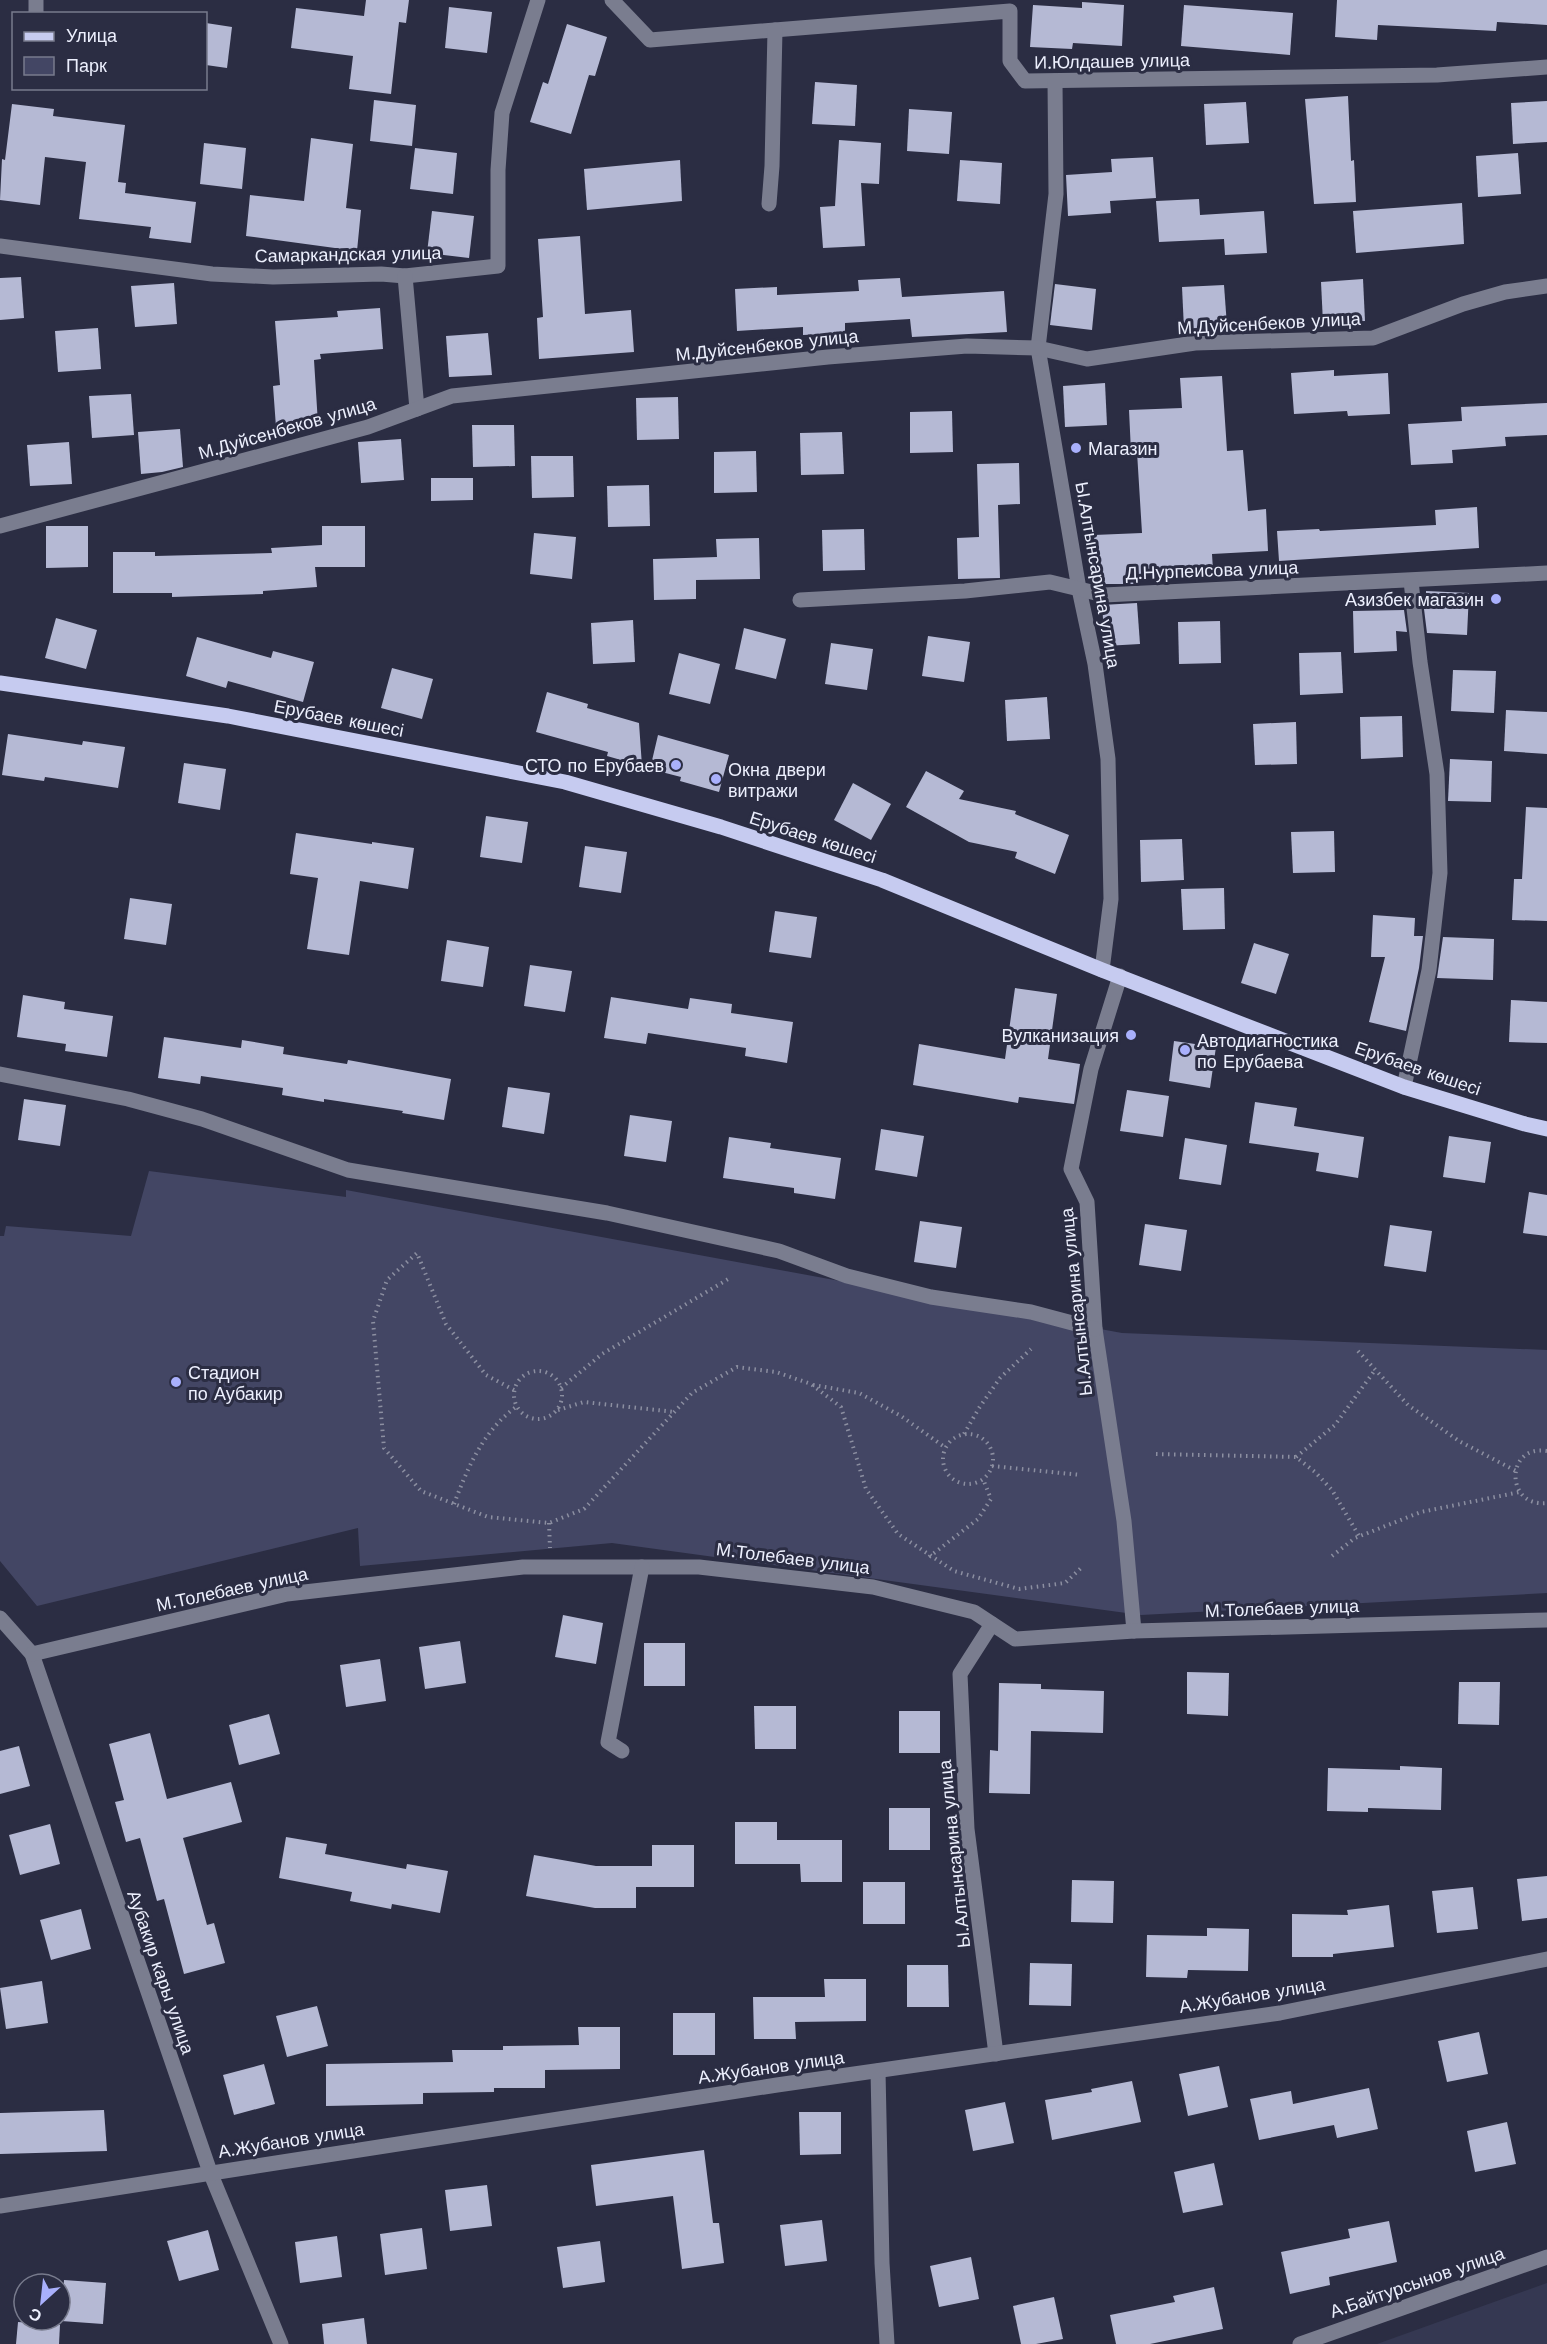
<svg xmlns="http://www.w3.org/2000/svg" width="1547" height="2344" font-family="'Work Sans',sans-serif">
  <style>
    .built { fill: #353852 }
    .green { fill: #434664 }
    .building { fill: #b5b9d4 }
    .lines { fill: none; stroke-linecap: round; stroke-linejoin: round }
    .path { stroke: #8c8fa1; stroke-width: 4; stroke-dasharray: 1.5 4.5; stroke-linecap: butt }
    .minor { stroke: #7a7d8f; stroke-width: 15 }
    .major { stroke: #c6cbf0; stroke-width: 15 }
    .poi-dot { fill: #a9b0fc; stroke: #2b2d43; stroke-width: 2 }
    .labels { text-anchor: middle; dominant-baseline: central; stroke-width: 6; stroke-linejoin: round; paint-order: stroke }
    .street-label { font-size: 18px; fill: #eceffd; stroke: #2b2d43 }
    .poi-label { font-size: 18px; fill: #eceffd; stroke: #2b2d43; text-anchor: start }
  </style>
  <rect width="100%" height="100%" fill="#2b2d43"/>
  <path class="built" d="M1547,2283V2344H1377Z"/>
  <path class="green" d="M149,1171L346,1197V1190L1122,1333L1547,1350V1593L1141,1615L612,1543L360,1566L358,1528L37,1606L0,1561V1236H4L6,1226L131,1236Z"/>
  <g class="building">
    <path d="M366,0H409L406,23L399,22L391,94L349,89L353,56L291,48L296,8L364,16Z"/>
    <path d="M1337,0H1547V25L1497,22L1496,31L1378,25L1377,40L1335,37Z"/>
    <path d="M1082,2L1124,5L1122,46L1073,43L1072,49L1030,47L1033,5L1082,8Z"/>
    <path d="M1184,5L1293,13L1290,55L1181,46Z"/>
    <path d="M449,7L492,12L487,53L445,48Z"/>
    <path d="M206,23L232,27L227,68L206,65Z"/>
    <path d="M567,24L607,37L595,76L589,75L571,134L530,122L543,82L548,84Z"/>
    <path d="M815,82L857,85L855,126L812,124Z"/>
    <path d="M1348,96L1351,161L1354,160L1356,202L1314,204L1305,99Z"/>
    <path d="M374,100L416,105L412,146L370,141Z"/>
    <path d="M1547,101V142L1513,144L1511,103Z"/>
    <path d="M1246,102L1249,143L1206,145L1204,104Z"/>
    <path d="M12,104L54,109L53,116L125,125L118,182L126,183L125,193L196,202L191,243L149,238L151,227L79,219L86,162L45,157L40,205L0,200L2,159L5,160Z"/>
    <path d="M909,109L952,112L949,154L907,151Z"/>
    <path d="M311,138L353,144L346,208L361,210L357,251L246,236L250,195L304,201Z"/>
    <path d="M839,140L881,143L879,184L861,183L865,246L823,248L820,207L835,206Z"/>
    <path d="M204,143L246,148L242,189L200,184Z"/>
    <path d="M415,148L457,153L453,194L410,189Z"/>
    <path d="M1518,153L1521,194L1478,197L1476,156Z"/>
    <path d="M1153,157L1156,198L1110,201L1111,213L1068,216L1066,175L1112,172L1111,159Z"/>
    <path d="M680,160L682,201L587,210L584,169Z"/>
    <path d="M960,160L1002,163L1000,204L957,201Z"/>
    <path d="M1199,199L1200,215L1264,211L1267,253L1225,255L1224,239L1159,242L1156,201Z"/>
    <path d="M1462,203L1464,244L1356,253L1353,211Z"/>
    <path d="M432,211L474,216L469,258L427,253Z"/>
    <path d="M580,236L585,314L631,310L634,352L539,359L537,318L543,317L538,239Z"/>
    <path d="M21,277L24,318L0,320V278Z"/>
    <path d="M900,278L902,297L1004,291L1007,332L912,337L910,319L845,323V333L803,335V327L737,331L735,289L777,287V295L859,291L858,280Z"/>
    <path d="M1363,279L1365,321L1323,323L1321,282Z"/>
    <path d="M174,283L177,324L135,327L131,286Z"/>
    <path d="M1055,284L1096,289L1092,330L1050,325Z"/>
    <path d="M1224,285L1227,326L1184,329L1182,287Z"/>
    <path d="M380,308L383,349L320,354L321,359L314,360L318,424L276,427L273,386L280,385L275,321L338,317L337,311Z"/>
    <path d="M98,328L101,369L58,372L55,331Z"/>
    <path d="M488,333L492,375L449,377L446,336Z"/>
    <path d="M1334,370V376L1388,373L1390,414L1348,416L1347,411L1294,414L1291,373Z"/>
    <path d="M1222,376L1227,451L1243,450L1248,511L1266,509L1268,551L1212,554L1213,570L1136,575V584H1101L1100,577H1097L1094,535L1142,533L1137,452H1131L1129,410L1182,408L1180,378Z"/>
    <path d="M1105,383L1107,425L1065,427L1063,386Z"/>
    <path d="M131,394L134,435L92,438L89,396Z"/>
    <path d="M678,397L679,439L637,440L636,398Z"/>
    <path d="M1547,403V435L1505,437L1506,446L1452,450L1453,463L1411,465L1408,424L1462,421L1461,407Z"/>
    <path d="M952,411L953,452L910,453V412Z"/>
    <path d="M472,425H514L515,466L473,467Z"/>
    <path d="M180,429L183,467L162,472L141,474L138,432Z"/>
    <path d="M842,432L844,474L801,475L800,433Z"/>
    <path d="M401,439L404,480L361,483L358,442Z"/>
    <path d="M69,442L72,484L30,486L27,445Z"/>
    <path d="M756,451L757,492L714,493V452Z"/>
    <path d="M531,456H573L574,497L532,498Z"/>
    <path d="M1019,463L1020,504L998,505L1000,578L958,579L957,538L979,537L977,464Z"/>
    <path d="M431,478H473V500L431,501Z"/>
    <path d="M649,485L650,526L608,527L607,486Z"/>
    <path d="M1477,507L1479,548L1279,561L1277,531L1319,529L1320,531L1436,525L1435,510Z"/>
    <path d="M46,526H88V567L46,568Z"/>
    <path d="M322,526H365V567H315L317,587L263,591V594L172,597V593H113V552H155V556L272,553L271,548L322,545Z"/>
    <path d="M864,529L865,570L823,571L822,530Z"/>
    <path d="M534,533L576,537L572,579L530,574Z"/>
    <path d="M759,538L760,579L696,580V599L654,600L653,559L717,557L716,539Z"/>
    <path d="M1426,591L1469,593L1467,635L1427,633L1424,609H1426Z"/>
    <path d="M1137,603L1140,644L1105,646L1102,605Z"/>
    <path d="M1404,610L1407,632L1396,631L1397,651L1354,653L1353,611Z"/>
    <path d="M56,618L97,630L86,669L45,658Z"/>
    <path d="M633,620L635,662L593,664L591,623Z"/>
    <path d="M1220,621L1221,663L1179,664L1178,622Z"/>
    <path d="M744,628L786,639L776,679L735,669Z"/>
    <path d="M928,636L970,642L964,682L922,676Z"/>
    <path d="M197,637L271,658L273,651L314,662L303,702L228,681L226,688L186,676Z"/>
    <path d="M831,643L873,649L867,690L825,684Z"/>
    <path d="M1341,652L1343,693L1300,695L1299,653Z"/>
    <path d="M679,653L720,664L710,704L669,694Z"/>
    <path d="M392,668L433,679L422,719L381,708Z"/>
    <path d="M1453,670L1496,671L1494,713L1451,711Z"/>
    <path d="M547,692L588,704L587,708L639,723L642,766L607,756L608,752L536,732Z"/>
    <path d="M1047,697L1050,739L1007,741L1005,700Z"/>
    <path d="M1506,710L1547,712V754L1504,751Z"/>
    <path d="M1402,716L1403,757L1361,759L1360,717Z"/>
    <path d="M1296,722L1297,764L1255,765L1253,724Z"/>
    <path d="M8,734L82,745L83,741L125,747L118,788L45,777L44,781L2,775Z"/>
    <path d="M658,735L729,755L719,792L680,781L681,777L650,769Z"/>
    <path d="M1450,759L1492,761L1491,802L1448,801Z"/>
    <path d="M184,763L226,769L220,810L178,803Z"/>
    <path d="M926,771L964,791L959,799L1016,811L1015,814L1069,835L1055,874L1015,858L1017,852L969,842L906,807Z"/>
    <path d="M853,783L891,804L871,840L834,820Z"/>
    <path d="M1526,807L1547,808V921L1512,920L1514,879H1522Z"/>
    <path d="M486,816L528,822L522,863L480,857Z"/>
    <path d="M1334,831L1335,872L1293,873L1291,832Z"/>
    <path d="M296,833L372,844V842L414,848L408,889L360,881L349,955L307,949L318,878L290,874Z"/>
    <path d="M1182,839L1184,880L1141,882L1140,840Z"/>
    <path d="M585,846L627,852L621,893L579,887Z"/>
    <path d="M1224,888L1225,929L1183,930L1181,889Z"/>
    <path d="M130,898L172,904L166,945L124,939Z"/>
    <path d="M775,911L817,917L811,958L769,952Z"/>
    <path d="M1373,915L1415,918L1414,936H1423L1419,968L1406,1031L1369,1022L1385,957H1371Z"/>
    <path d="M1443,937L1494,939L1493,980L1437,978Z"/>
    <path d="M447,940L489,947L483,987L441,981Z"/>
    <path d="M1254,943L1289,954L1276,994L1241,983Z"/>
    <path d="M530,965L572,971L565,1012L524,1006Z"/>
    <path d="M1015,988L1057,994L1048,1059L1080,1064L1074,1104L1019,1097L1018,1103L913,1085L919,1044L1005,1059Z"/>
    <path d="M23,995L65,1002L64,1009L113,1016L107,1057L65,1051L66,1044L17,1037Z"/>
    <path d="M611,997L688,1009L690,998L732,1004L731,1013L793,1022L787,1063L745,1056L746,1048L648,1033L646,1044L604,1038Z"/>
    <path d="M1511,1000L1547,1002V1043L1509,1042Z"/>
    <path d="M164,1037L241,1048L242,1040L284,1047L283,1054L347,1064L348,1060L451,1079L444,1120L402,1113L403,1111L324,1099V1102L282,1095L283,1088L201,1076L200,1084L158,1078Z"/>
    <path d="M1174,1041L1216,1047L1210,1088L1169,1081Z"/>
    <path d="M508,1087L550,1093L544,1134L502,1127Z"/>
    <path d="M1127,1090L1169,1096L1163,1137L1120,1131Z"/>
    <path d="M24,1099L66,1105L60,1146L18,1140Z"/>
    <path d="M1255,1102L1297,1108L1294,1126L1364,1137L1358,1178L1316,1171L1319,1153L1249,1143Z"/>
    <path d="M630,1115L672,1121L666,1162L624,1156Z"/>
    <path d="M881,1129L924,1136L917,1177L875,1170Z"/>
    <path d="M1449,1136L1491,1142L1485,1183L1443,1177Z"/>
    <path d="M729,1137L771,1143L770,1148L841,1158L835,1199L794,1193V1188L723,1178Z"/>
    <path d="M1185,1138L1227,1145L1221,1185L1179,1179Z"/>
    <path d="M1529,1192L1547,1195V1236L1523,1233Z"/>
    <path d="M920,1221L962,1227L956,1268L914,1262Z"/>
    <path d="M1145,1224L1187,1230L1181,1271L1139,1265Z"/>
    <path d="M1390,1225L1432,1231L1426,1272L1384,1266Z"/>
    <path d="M563,1615L603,1623L596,1664L555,1657Z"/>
    <path d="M460,1641L466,1683L425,1689L419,1647Z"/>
    <rect x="644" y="1643" width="41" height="43"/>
    <path d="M380,1659L386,1701L346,1707L340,1665Z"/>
    <path d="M1187,1672L1229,1673L1228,1716L1187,1714Z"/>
    <path d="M1459,1682H1500L1499,1725L1458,1724Z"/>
    <path d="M999,1683L1041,1684V1689L1104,1691L1103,1733L1031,1731L1030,1794L989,1793L990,1750L998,1751Z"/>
    <path d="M754,1706H796V1749H755Z"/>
    <rect x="899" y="1711" width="41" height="42"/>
    <path d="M269,1714L280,1754L239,1765L229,1725Z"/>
    <path d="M150,1733L167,1799L231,1782L242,1822L183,1838L207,1925L214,1923L225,1963L184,1974L164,1899L157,1901L140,1838L126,1842L115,1802L124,1800L109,1744Z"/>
    <path d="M19,1746L30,1786L0,1794V1751Z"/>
    <path d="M1400,1766L1442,1768L1441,1810L1368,1808V1812L1327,1811L1328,1768L1400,1770Z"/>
    <rect x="889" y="1808" width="41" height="42"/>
    <path d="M735,1822H777V1840H842V1882H801L800,1864H735Z"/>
    <path d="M50,1824L60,1864L20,1875L9,1835Z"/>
    <path d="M286,1837L327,1844L325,1854L406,1869L407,1864L448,1871L440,1913L392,1904L391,1909L350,1901L352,1892L279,1878Z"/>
    <path d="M652,1845H694V1887H636V1908H595L526,1896L534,1855L596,1866H652Z"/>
    <path d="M1547,1876V1918L1522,1921L1517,1879Z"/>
    <path d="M1072,1880L1114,1881L1113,1923L1071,1922Z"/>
    <rect x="863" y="1882" width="42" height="42"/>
    <path d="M1473,1887L1478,1929L1437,1933L1432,1891Z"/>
    <path d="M1389,1905L1394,1947L1333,1954V1957H1292V1914L1348,1915L1347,1910Z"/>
    <path d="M81,1909L91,1949L51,1960L40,1920Z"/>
    <path d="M1207,1928L1249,1929L1248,1971L1188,1970L1187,1978L1146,1977L1147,1935L1207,1936Z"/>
    <path d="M1030,1963L1072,1964L1071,2006L1029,2005Z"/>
    <path d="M907,1965H948L949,2007H907Z"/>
    <path d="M824,1979H866V2021L795,2022L796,2039H754L753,1997H825Z"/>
    <path d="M42,1981L48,2023L6,2029L0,1988Z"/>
    <path d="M317,2006L328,2046L287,2057L276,2016Z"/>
    <rect x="673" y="2013" width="42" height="42"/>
    <path d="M578,2027H620V2069L545,2070V2088H494V2092L423,2093V2104L326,2106V2064L453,2062L452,2050H503V2046L579,2045Z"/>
    <path d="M1479,2032L1488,2074L1447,2082L1438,2041Z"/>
    <path d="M264,2064L275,2104L234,2115L223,2075Z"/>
    <path d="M1219,2066L1228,2107L1188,2116L1179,2074Z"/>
    <path d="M1132,2081L1141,2122L1052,2140L1045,2100L1092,2092L1091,2089Z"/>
    <path d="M1369,2088L1378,2129L1337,2138L1334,2125L1259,2140L1250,2099L1291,2091L1293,2104Z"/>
    <path d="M1005,2102L1014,2143L973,2151L965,2110Z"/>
    <path d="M104,2110L107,2151L0,2154V2113Z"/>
    <path d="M799,2112H841V2154L800,2155Z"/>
    <path d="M1507,2122L1516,2164L1475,2172L1467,2131Z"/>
    <path d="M704,2150L713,2223H719L724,2263L682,2269L673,2196L596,2206L591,2165Z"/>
    <path d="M1214,2163L1223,2205L1183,2213L1174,2172Z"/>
    <path d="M487,2185L492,2226L450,2231L445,2190Z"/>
    <path d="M822,2220L827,2261L785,2266L780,2225Z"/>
    <path d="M1389,2221L1397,2262L1329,2277L1330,2285L1290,2294L1281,2252L1350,2238L1348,2229Z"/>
    <path d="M422,2228L427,2269L385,2275L380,2234Z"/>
    <path d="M208,2230L219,2270L179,2281L167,2241Z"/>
    <path d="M337,2236L342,2277L300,2283L295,2242Z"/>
    <path d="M600,2241L605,2282L563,2288L557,2247Z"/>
    <path d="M971,2257L979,2299L939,2307L930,2266Z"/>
    <path d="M64,2280L106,2283L103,2324L61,2321Z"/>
    <path d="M1214,2287L1223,2329L1150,2344H1116L1110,2315L1175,2302L1173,2296Z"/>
    <path d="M1054,2297L1063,2339L1036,2344H1021L1013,2306Z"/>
    <path d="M364,2318L367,2344H324L322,2324Z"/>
    <path d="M18,2322L60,2325L59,2344H16Z"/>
  </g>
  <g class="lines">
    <g class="path">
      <path d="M1358,1351L1408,1405L1459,1441L1516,1471"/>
      <circle cx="538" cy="1395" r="24"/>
      <path d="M813,1385L859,1393L901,1416L946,1448"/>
      <path d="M561,1388L602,1354L730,1278"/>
      <path d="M514,1390L486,1375L446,1324L417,1253L387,1280L373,1321L384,1448L421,1491L488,1517L549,1523L584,1509L692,1393L737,1367L776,1372L811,1384L841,1407L866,1489L898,1534L954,1571L1019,1589L1065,1583L1081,1568"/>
      <path d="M558,1410L584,1402L675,1412"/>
      <path d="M964,1434L979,1408L1000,1378L1031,1349"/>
      <circle cx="968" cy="1459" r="25"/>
      <path d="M1547,1451C1505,1444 1505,1508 1547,1503"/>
      <path d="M1156,1454L1296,1457L1315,1472L1332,1490L1359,1536"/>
      <path d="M1296,1457L1335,1425L1375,1370"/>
      <path d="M992,1466L1081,1475"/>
      <path d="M454,1504C468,1467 483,1431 516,1407"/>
      <path d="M549,1523L550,1548"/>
      <path d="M1332,1556L1355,1538L1421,1512L1520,1492"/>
      <path d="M929,1557L978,1519L991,1499L983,1479"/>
    </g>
    <g class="minor">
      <path d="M36,0V14"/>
      <path d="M612,0L650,40L1010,11V61L1025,81L1437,75L1547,67"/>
      <path d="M1055,81L1056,194L1038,348L1079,589L1095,664L1108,759L1111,899L1102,970"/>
      <path d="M769,204L772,166L775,30"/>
      <path d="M0,246L212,274L273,277L381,274L405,276L498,266V170L502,113L538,0"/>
      <path d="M405,276L417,409"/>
      <path d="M0,526L368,427L452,396L828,357L967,346L1038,348L1087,359L1195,343L1373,338L1463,304L1505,292L1547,286"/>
      <path d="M800,600L965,591L1050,582L1104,595L1547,573"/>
      <path d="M1120,976L1091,1069L1071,1169L1087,1202L1095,1329L1124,1521L1134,1631"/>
      <path d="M0,1074L128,1099L202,1119L348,1170L607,1213L779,1251L847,1276L931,1297L1031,1312L1095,1329"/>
      <path d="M1404,1087L1429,970L1440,873L1437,774L1420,662L1411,581"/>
      <path d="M0,1618L32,1654L210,2172L281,2344"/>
      <path d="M992,1624L960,1674L967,1829L996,2054"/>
      <path d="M32,1654L287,1594L523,1567H699L873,1587L974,1612L1015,1639L1134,1631L1547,1620"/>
      <path d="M622,1751L608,1742L642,1567"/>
      <path d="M878,2071L882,2263L887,2344"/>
      <path d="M0,2206L777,2085L1280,2013L1547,1959"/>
      <path d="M1300,2344L1547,2257"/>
    </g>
    <path class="major" d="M0,683L228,716L565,782L721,827L882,880L1102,970L1404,1087L1525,1124L1547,1129"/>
  </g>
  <g class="poi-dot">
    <circle cx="1076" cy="448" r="6"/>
    <circle cx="1496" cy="599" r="6"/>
    <circle cx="676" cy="765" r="6"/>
    <circle cx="716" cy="779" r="6"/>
    <circle cx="1131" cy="1035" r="6"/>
    <circle cx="1185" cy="1050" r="6"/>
    <circle cx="176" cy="1382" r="6"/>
  </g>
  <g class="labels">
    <g class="street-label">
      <text transform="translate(1112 61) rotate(-1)">И.Юлдашев улица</text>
      <text transform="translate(348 254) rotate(-1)">Самаркандская улица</text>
      <text transform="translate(1269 323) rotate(-3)">М.Дуйсенбеков улица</text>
      <text transform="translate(767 345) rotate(-6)">М.Дуйсенбеков улица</text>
      <text transform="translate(287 428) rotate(-16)">М.Дуйсенбеков улица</text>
      <text transform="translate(1212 570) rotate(-2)">Д.Нурпеисова улица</text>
      <text transform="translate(1098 575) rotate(80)">Ы.Алтынсарина улица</text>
      <text transform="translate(339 718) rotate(11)">Ерубаев көшесі</text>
      <text transform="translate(813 837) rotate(18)">Ерубаев көшесі</text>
      <text transform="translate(1418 1068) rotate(19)">Ерубаев көшесі</text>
      <text transform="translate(1076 1302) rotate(-96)">Ы.Алтынсарина улица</text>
      <text transform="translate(793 1558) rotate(7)">М.Толебаев улица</text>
      <text transform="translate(232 1589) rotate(-12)">М.Толебаев улица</text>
      <text transform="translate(1282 1608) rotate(-2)">М.Толебаев улица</text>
      <text transform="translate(954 1854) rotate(-96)">Ы.Алтынсарина улица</text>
      <text transform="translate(161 1972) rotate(71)">Аубакир кары улица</text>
      <text transform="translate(1252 1995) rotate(-9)">А.Жубанов улица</text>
      <text transform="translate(771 2067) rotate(-8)">А.Жубанов улица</text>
      <text transform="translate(291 2140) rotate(-9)">А.Жубанов улица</text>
      <text transform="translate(1417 2282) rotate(-19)">А.Байтурсынов улица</text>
    </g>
    <g class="poi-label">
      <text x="1088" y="448">Магазин</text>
      <text x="1484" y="599" text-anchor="end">Азизбек магазин</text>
      <text x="664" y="765" text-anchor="end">СТО по Ерубаев</text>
      <text x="728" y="769">Окна двери<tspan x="728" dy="21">витражи</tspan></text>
      <text x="1119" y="1035" text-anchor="end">Вулканизация</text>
      <text x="1197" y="1040">Автодиагностика<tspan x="1197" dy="21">по Ерубаева</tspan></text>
      <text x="188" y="1372">Стадион<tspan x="188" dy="21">по Аубакир</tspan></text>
    </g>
  </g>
  <rect x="12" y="12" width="195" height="78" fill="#2b2d43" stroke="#787b8d" stroke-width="1.5"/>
  <rect x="24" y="32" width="30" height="9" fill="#c6cbf0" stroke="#787b8d" stroke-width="1.5"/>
  <text x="66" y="42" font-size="18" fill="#eceffd">Улица</text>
  <rect x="24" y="57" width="30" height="18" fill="#434664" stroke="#787b8d" stroke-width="1.5"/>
  <text x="66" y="72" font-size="18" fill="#eceffd">Парк</text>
  <g transform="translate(42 2302) rotate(207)"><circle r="28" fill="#2b2d43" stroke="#787b8d" stroke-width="1.5"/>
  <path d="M0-4.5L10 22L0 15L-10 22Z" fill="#a9b0fc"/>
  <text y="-9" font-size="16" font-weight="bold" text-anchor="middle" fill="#eceffd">С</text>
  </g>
</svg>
